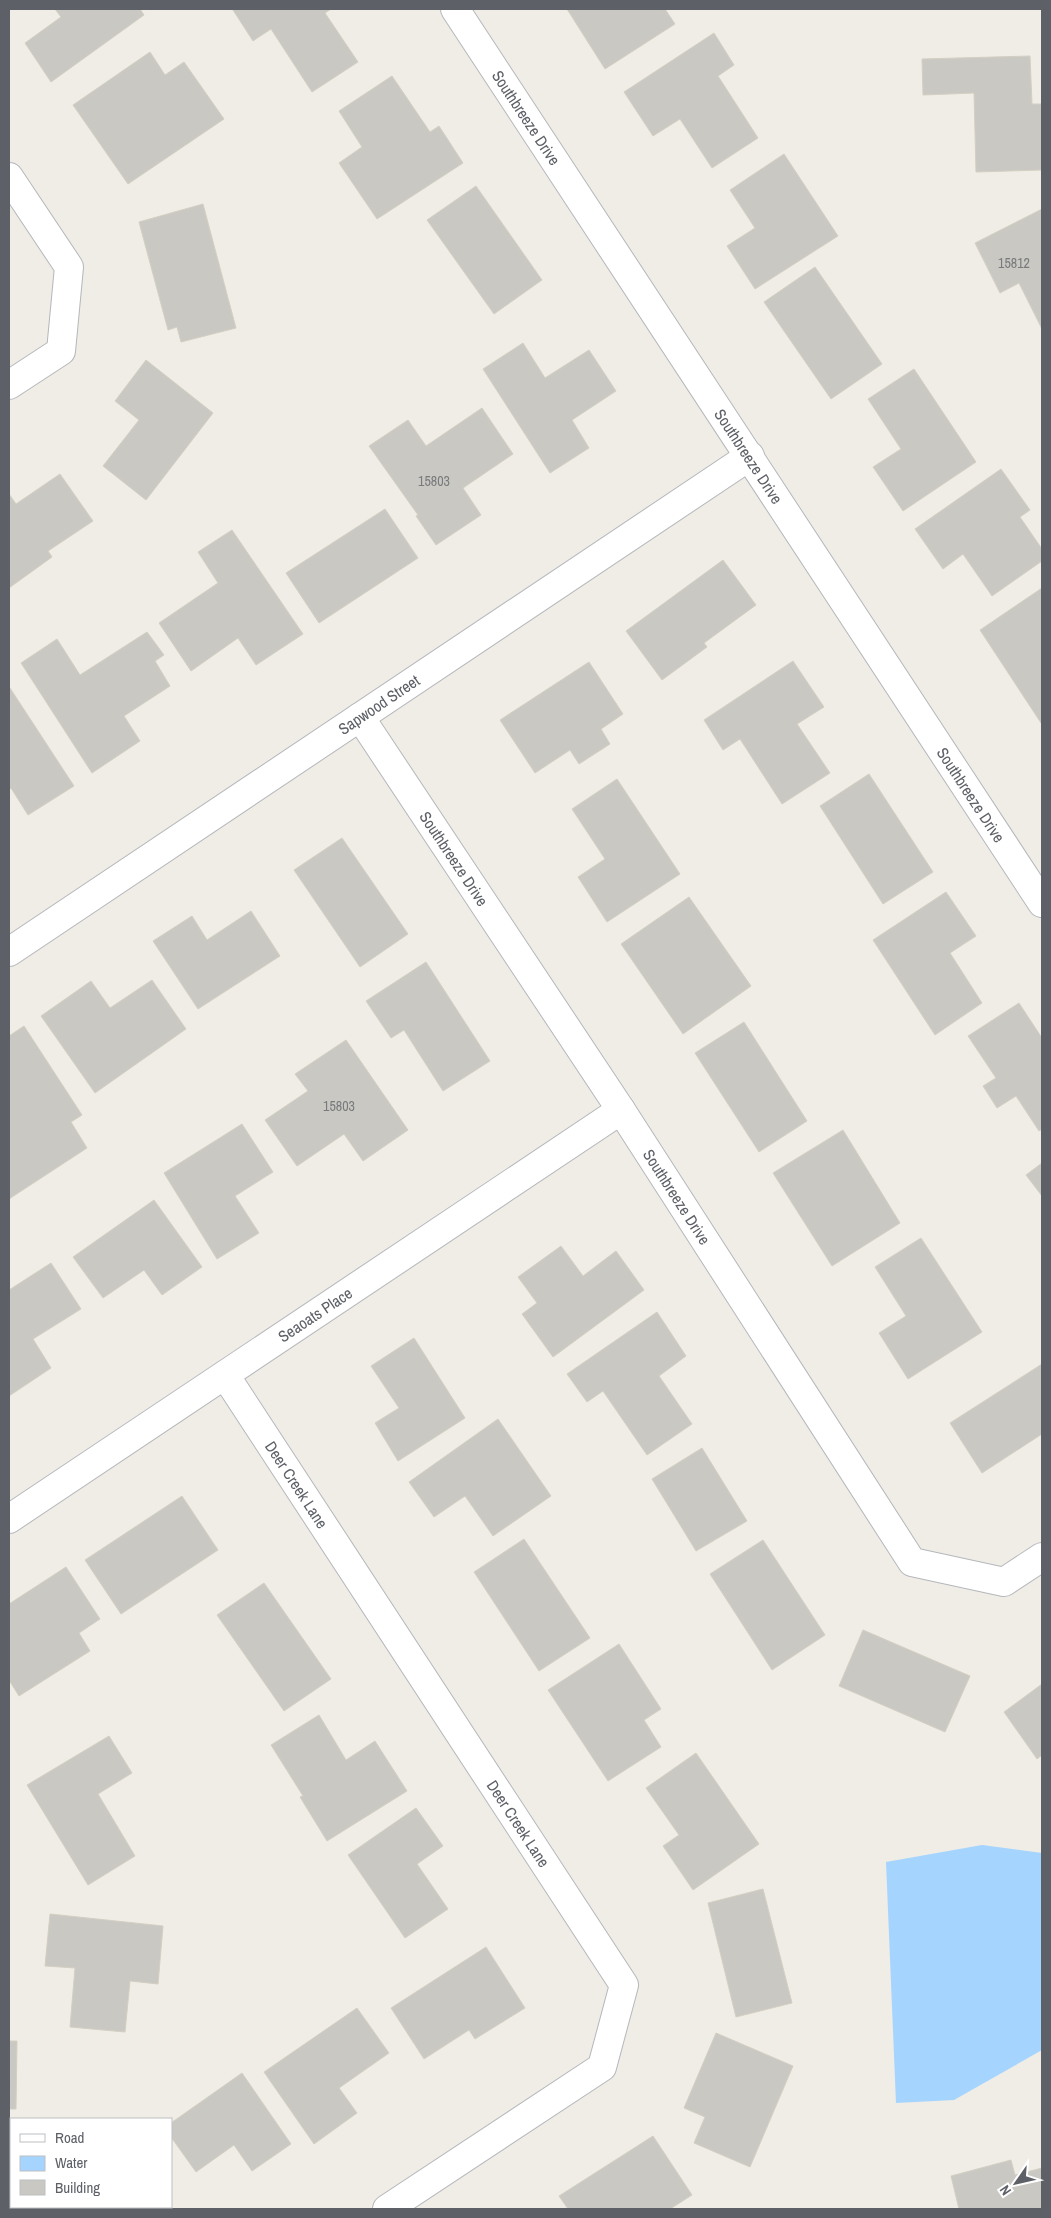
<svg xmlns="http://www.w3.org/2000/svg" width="1051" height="2218" font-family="'Archivo Narrow',sans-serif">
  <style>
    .water { fill: #a5d4ff }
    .building { fill: #cac8c2; stroke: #d4cfc3 }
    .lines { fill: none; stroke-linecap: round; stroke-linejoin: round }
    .minor-casing { stroke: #b5b7bc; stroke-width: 30 }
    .minor { stroke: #fff; stroke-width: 28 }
    .labels { text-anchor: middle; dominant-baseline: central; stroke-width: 5; stroke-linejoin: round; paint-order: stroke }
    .number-label { font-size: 14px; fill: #787a7d }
    .street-label { font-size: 16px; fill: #5d6066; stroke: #fff }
  </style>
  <rect width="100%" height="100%" fill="#efede5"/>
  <path class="water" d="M982,1845L1042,1853V2050L954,2100L896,2103L886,1862Z"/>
  <g class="building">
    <path d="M55,9H140L144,15L51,82L25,43L61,17Z"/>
    <path d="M235,9H331L325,13L358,62L312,92L271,29L253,41L233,10Z"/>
    <path d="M567,9H665L675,24L605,69Z"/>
    <path d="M714,33L734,65L718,76L758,138L712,168L680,119L653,136L624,92Z"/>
    <path d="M150,52L165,75L184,62L224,119L128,184L73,105Z"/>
    <path d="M1030,56L1032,104H1042V170L976,172L974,93L923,95L922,59Z"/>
    <path d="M392,76L430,132L439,126L463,163L377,219L339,163L362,147L339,111Z"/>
    <path d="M784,154L838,236L755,289L727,246L755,228L730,190Z"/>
    <path d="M476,186L542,280L494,314L427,220Z"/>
    <path d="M203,204L236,328L181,342L177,327L168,330L139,222Z"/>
    <path d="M1042,209V329L1019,283L1000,293L975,243Z"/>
    <path d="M815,267L882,364L831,399L764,302Z"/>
    <path d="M523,343L545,378L589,350L616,391L572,420L589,448L550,473L483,369Z"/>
    <path d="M146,360L213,413L146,500L103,466L139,420L115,401Z"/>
    <path d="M914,369L976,462L903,511L873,467L901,449L868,399Z"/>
    <path d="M482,408L513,454L463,488L481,515L436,545L416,516L418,515L369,446L408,420L426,446Z"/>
    <path d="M1001,469L1030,510L1020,517L1042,549V561L992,596L963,554L943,569L915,529Z"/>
    <path d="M60,474L93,521L48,551L52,557L9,588V494L16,504Z"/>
    <path d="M385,509L418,558L319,623L286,573Z"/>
    <path d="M232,530L303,634L256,665L238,638L191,671L159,623L218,583L198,552Z"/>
    <path d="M723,560L756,605L704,643L707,647L662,680L626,631Z"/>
    <path d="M1042,588V723H1041L980,630Z"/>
    <path d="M147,632L164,655L155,661L170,686L124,716L140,741L92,773L21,663L57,639L80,675Z"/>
    <path d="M793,661L824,707L797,724L830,773L782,804L740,739L723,750L704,720Z"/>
    <path d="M589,662L623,714L601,729L610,744L579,764L570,750L535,773L500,720Z"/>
    <path d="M10,688L74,786L28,815L11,788L9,790V690Z"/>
    <path d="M869,774L933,872L883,904L820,806Z"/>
    <path d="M617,779L680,874L607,922L578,877L605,859L572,809Z"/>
    <path d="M342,838L408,934L360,967L294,870Z"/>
    <path d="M946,892L976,936L950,953L982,1003L935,1035L873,940Z"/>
    <path d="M689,897L751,986L683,1034L621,944Z"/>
    <path d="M251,911L280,956L198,1009L153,941L192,916L207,940Z"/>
    <path d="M426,962L490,1061L443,1091L404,1030L391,1038L366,1001Z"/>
    <path d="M152,980L186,1029L95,1093L41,1016L91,981L110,1008Z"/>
    <path d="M1019,1003L1042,1038V1129L1039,1131L1016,1096L997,1108L983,1086L996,1078L968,1036Z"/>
    <path d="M744,1022L807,1121L759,1152L695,1053Z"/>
    <path d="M24,1026L82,1115L71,1122L87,1148L9,1199V1036Z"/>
    <path d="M346,1040L408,1130L363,1161L344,1134L297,1166L265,1120L308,1091L295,1074Z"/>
    <path d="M242,1124L273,1172L235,1196L259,1233L217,1259L164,1173Z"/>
    <path d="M843,1130L900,1223L832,1266L773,1173Z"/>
    <path d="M1042,1163V1196L1026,1175Z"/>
    <path d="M154,1200L202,1267L162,1295L144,1270L103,1298L73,1257Z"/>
    <path d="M921,1238L982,1332L908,1379L879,1333L906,1316L875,1267Z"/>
    <path d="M561,1246L583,1276L616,1251L644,1290L553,1357L522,1314L537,1303L518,1277Z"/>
    <path d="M51,1263L81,1309L33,1339L51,1368L9,1396V1290Z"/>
    <path d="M657,1312L686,1356L659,1376L692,1424L647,1455L603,1391L587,1402L567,1374Z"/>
    <path d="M414,1338L465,1418L398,1461L375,1423L399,1408L371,1366Z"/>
    <path d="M1042,1364V1434L982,1473L950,1423Z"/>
    <path d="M498,1419L551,1496L493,1536L465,1496L434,1517L409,1482Z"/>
    <path d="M702,1448L747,1521L696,1551L652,1479Z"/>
    <path d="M182,1496L218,1550L121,1614L85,1560Z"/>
    <path d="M524,1539L590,1638L539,1671L474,1572Z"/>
    <path d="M763,1540L825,1635L772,1670L710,1574Z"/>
    <path d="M66,1567L100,1619L79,1633L90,1651L19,1696L9,1680V1604Z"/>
    <path d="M264,1583L331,1679L284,1711L217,1615Z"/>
    <path d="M863,1630L970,1676L945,1732L839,1686Z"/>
    <path d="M619,1644L661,1709L644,1720L661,1747L608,1781L548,1690Z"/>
    <path d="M1042,1684V1755L1037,1759L1004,1712Z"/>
    <path d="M319,1715L346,1760L375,1741L407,1791L327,1841L300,1797L303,1796L271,1745Z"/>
    <path d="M109,1736L132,1773L98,1794L135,1856L88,1885L27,1785Z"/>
    <path d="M696,1753L759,1844L693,1890L663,1846L679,1835L646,1788Z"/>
    <path d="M416,1808L443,1846L417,1864L448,1909L405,1938L348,1855Z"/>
    <path d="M763,1889L792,2003L736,2017L708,1903Z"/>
    <path d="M50,1914L163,1926L158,1984L130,1981L125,2032L70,2027L75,1968L45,1966Z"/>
    <path d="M486,1947L525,2008L475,2039L469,2030L424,2059L391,2008Z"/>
    <path d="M357,2008L389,2053L339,2088L357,2113L314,2144L264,2072Z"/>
    <path d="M716,2033L793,2066L750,2167L694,2143L705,2117L684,2108Z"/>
    <path d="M9,2041H17L16,2109H9Z"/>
    <path d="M242,2073L291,2144L252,2171L234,2145L196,2172L171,2137V2123Z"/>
    <path d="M653,2136L692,2195L670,2209H568L559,2196Z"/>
    <path d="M1011,2160L1015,2175L1042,2168V2209H959L951,2176Z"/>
    <path d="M60,2207H158L154,2209H61Z"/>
  </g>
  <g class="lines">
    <defs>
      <g id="minor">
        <path id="s1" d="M455,9L1042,903"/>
        <path d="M9,177L69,267L61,351L9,385"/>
        <path id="s2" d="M360,717L621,1110L912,1562L1004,1582L1042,1557"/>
        <path id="s3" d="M9,952L750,456"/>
        <path id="s4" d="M225,1375L624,1985L602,2067L387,2209"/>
        <path id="s5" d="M9,1519L621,1110"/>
      </g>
    </defs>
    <use href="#minor" class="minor-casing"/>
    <use href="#minor" class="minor"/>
  </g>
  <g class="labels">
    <g class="number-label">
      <text x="1014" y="263">15812</text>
      <text x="434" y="481">15803</text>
      <text x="339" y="1106">15803</text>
    </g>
    <g class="street-label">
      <text stroke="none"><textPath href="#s1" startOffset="130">Southbreeze Drive</textPath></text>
      <text stroke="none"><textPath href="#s1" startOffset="535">Southbreeze Drive</textPath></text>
      <text stroke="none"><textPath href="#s3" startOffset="445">Sapwood Street</textPath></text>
      <text stroke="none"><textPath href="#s1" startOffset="940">Southbreeze Drive</textPath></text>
      <text stroke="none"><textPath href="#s2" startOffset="170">Southbreeze Drive</textPath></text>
      <text stroke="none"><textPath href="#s2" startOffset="575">Southbreeze Drive</textPath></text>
      <text stroke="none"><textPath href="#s5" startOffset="368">Seaoats Place</textPath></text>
      <text stroke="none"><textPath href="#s4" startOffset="131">Deer Creek Lane</textPath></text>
      <text stroke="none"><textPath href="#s4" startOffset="536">Deer Creek Lane</textPath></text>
    </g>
  </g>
  <rect width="1051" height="2218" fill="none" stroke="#5d6066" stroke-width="20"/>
  <rect x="10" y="2118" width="162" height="90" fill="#ffffff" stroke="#bebfc2"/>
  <rect x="20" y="2134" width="25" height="8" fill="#ffffff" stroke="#bebfc2"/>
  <text x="55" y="2143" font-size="15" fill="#5d6066">Road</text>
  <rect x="20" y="2156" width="25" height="15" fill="#a5d4ff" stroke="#bebfc2"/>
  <text x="55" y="2168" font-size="15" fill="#5d6066">Water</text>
  <rect x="20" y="2180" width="25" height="15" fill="#cac8c2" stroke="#bebfc2"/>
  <text x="55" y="2193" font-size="15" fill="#5d6066">Building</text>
  <g transform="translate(1016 2183) rotate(236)" stroke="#ffffff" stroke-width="4" paint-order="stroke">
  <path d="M0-4L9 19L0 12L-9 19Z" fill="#5d6066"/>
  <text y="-8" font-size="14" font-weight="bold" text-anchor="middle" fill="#5d6066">N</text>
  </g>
</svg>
